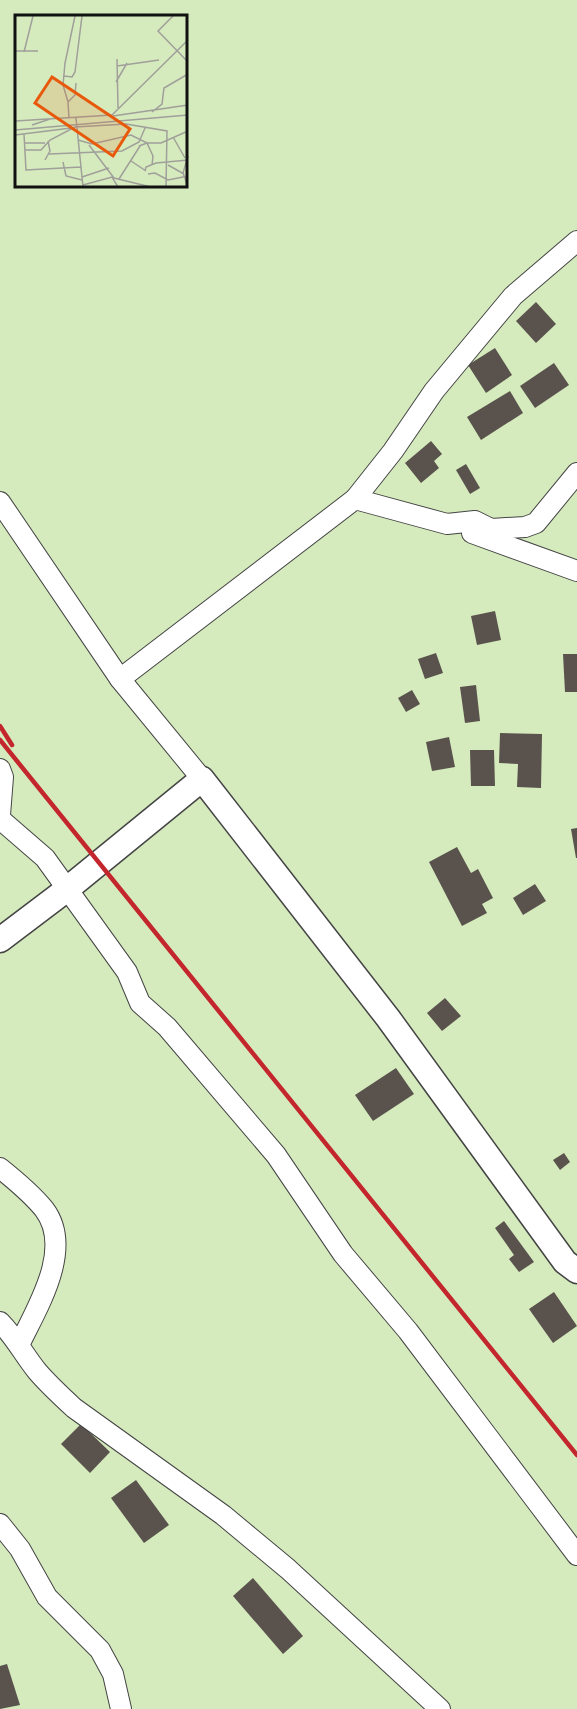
<svg xmlns="http://www.w3.org/2000/svg" width="577" height="1709" font-family="'Libre Baskerville',serif">
  <style>
    .green { fill: #d5ebbd; fill-rule: evenodd }
    .building { fill: #5a524d }
    .lines { fill: none; stroke-linecap: round; stroke-linejoin: round }
    .minor-casing { stroke: #444; stroke-width: 22 }
    .tertiary-casing { stroke: #444; stroke-width: 27 }
    .minor { stroke: #fff; stroke-width: 20 }
    .tertiary { stroke: #fff; stroke-width: 24 }
    .rail { stroke: #c4262e; stroke-width: 4.5 }
    .inset-road { fill: none; stroke: #a09f9a; stroke-width: 1.5 }
    .view { fill: #e8590c; fill-opacity: 0.15; stroke: #e8590c; stroke-width: 3 }
    .inset-edge { fill: none; stroke: #111; stroke-width: 3 }
  </style>
  <rect width="100%" height="100%" fill="#fffdf5"/>
  <path class="green" d="M0,0H577V1709H0ZM16,16H186V186H16Z"/>
  <g class="building">
    <path d="M536,302L556,324L536,343L516,321Z"/>
    <path d="M495,348L512,375L486,393L468,365Z"/>
    <path d="M554,363L569,385L535,408L520,386Z"/>
    <path d="M510,391L523,413L481,440L467,417Z"/>
    <path d="M431,441L442,454L434,461L439,468L421,483L405,463Z"/>
    <path d="M466,464L480,488L470,494L456,470Z"/>
    <path d="M495,611L501,640L477,645L471,616Z"/>
    <path d="M436,653L443,673L425,679L418,659Z"/>
    <path d="M563,654H577V692H565Z"/>
    <path d="M476,685L480,721L465,723L460,687Z"/>
    <path d="M412,690L420,704L406,712L398,698Z"/>
    <path d="M500,733L542,734L541,788L517,787L518,764L499,763Z"/>
    <path d="M449,737L455,767L432,771L426,742Z"/>
    <path d="M470,750H494L495,786H471Z"/>
    <path d="M577,828V858H576L571,829Z"/>
    <path d="M457,847L471,873L478,869L493,898L482,904L487,913L462,926L429,862Z"/>
    <path d="M535,884L546,901L523,915L513,898Z"/>
    <path d="M445,998L461,1016L442,1031L427,1013Z"/>
    <path d="M396,1068L414,1094L373,1121L355,1095Z"/>
    <path d="M564,1153L570,1162L560,1170L553,1160Z"/>
    <path d="M504,1221L534,1262L519,1272L509,1259L514,1255L495,1228Z"/>
    <path d="M554,1292L577,1326L553,1343L529,1309Z"/>
    <path d="M81,1424L110,1452L90,1473L61,1444Z"/>
    <path d="M136,1480L169,1525L144,1543L111,1498Z"/>
    <path d="M253,1578L303,1636L283,1654L233,1596Z"/>
    <path d="M7,1664L20,1705L0,1709V1666Z"/>
  </g>
  <g class="lines">
    <defs>
      <g id="minor">
        <path d="M355,499L393,451L434,391L513,296L577,241"/>
        <path d="M0,502L120,679L202,779"/>
        <path d="M472,533L577,571"/>
        <path d="M120,679L355,499L447,524L475,521L491,529L525,527L536,523L577,473"/>
        <path d="M0,769L3,777L0,815"/>
        <path d="M0,819L45,858L127,972L140,1003L167,1027L276,1155L343,1254L408,1331L577,1555"/>
        <path d="M0,1168C15,1180 31,1193 44,1209C74,1248 38,1306 20,1343"/>
        <path d="M0,1322C15,1337 24,1355 37,1371C48,1384 61,1396 74,1408L223,1515L288,1569L440,1709"/>
        <path d="M0,1524L20,1549L47,1597L100,1650L113,1674L121,1709"/>
      </g>
      <path id="tertiary" d="M0,940L66,890L202,779L388,1018L565,1262L577,1271"/>
    </defs>
    <use href="#minor" class="minor-casing"/>
    <use href="#tertiary" class="tertiary-casing"/>
    <use href="#minor" class="minor"/>
    <use href="#tertiary" class="tertiary"/>
    <g class="rail">
      <path d="M0,726L12,745"/>
      <path d="M0,740L577,1455"/>
    </g>
  </g>
  <g transform="translate(15 15)">
    <rect width="172" height="172" fill="#fffdf5"/>
    <path d="M0,1H172V172H0Z" fill="#d5ebbd"/>
    <path class="inset-road" d="M158,1L143,16L173,47M0,36H23M9,37L18,1M102,44L103,93M102,51L144,45M49,61L57,62L60,57L67,1M101,67L112,48M53,87L48,70L50,48L60,1M137,97L147,89L149,73L173,59M98,101L173,90M54,103L53,87L60,80L61,68M61,103L68,172M0,106L97,100L173,25M17,110L35,104M0,115L173,100M9,119L11,155L66,152M0,120L56,113M158,122L170,143M63,125L77,129L116,120L132,128H146L173,116M9,128H30M74,130L99,163L136,172M124,131L132,128L138,141L137,150M10,135H26L35,125L60,112L111,109L152,116L151,172M34,139L107,136L124,127L130,113M173,141L168,158L173,172M30,145L35,136L33,126M116,146L131,156M48,147L51,161L67,165M153,150L169,159M130,156L131,152L141,148L173,145M133,159L140,158L153,165L173,161M67,162L94,153M104,164L125,131M68,170L97,162L103,172"/>
    <path class="view" d="M37,62L115,114L98,141L20,88Z"/>
    <rect width="172" height="172" class="inset-edge"/>
  </g>
</svg>
